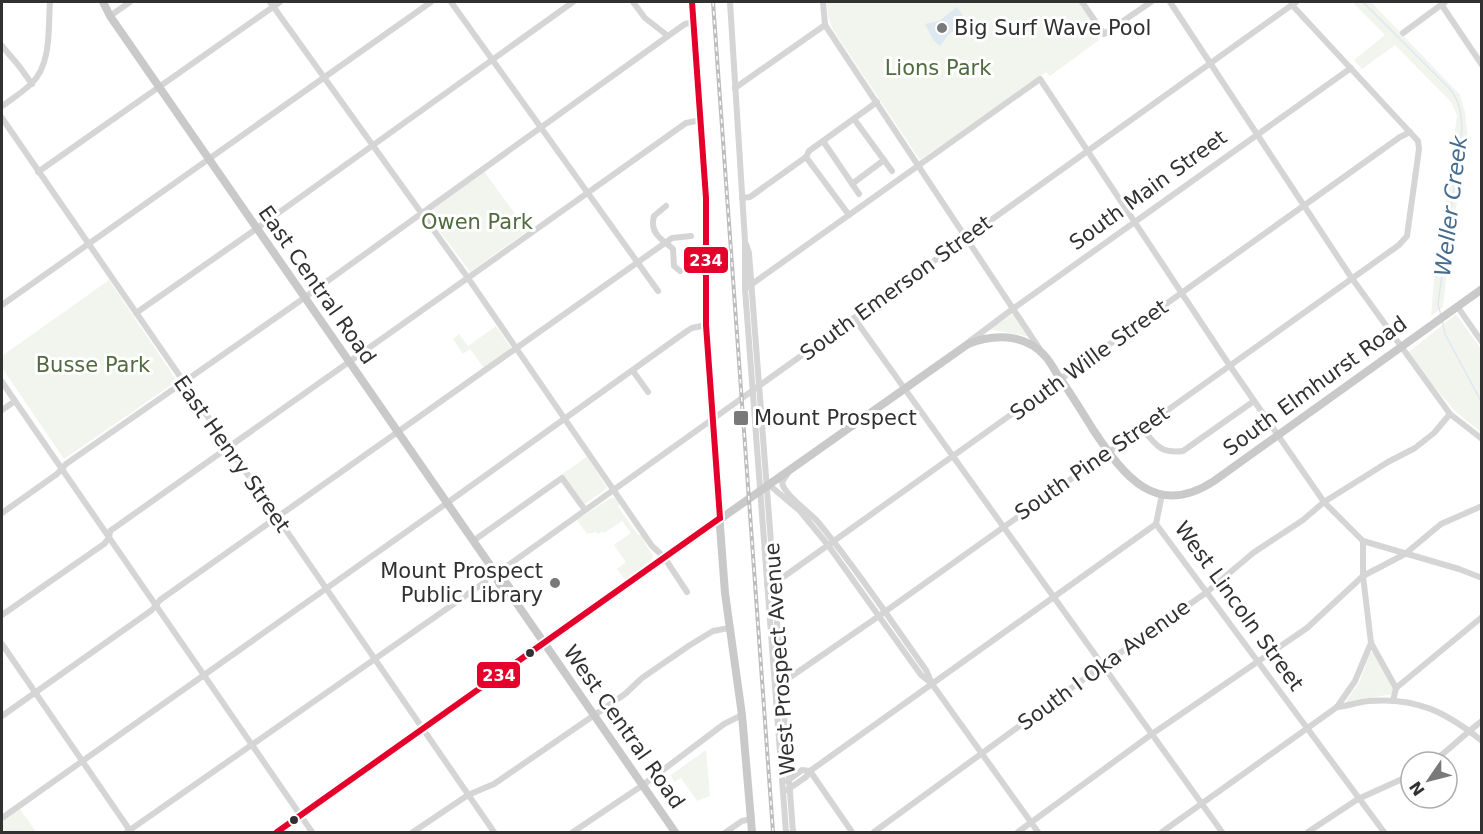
<svg xmlns="http://www.w3.org/2000/svg" width="1483" height="834" font-family="'DejaVu Sans',sans-serif">
  <style>
    .green { fill: #f1f5ee }
    .water { fill: #dde8f1 }
    .lines { fill: none; stroke-linecap: round; stroke-linejoin: round }
    .stream { stroke: #dde8f1; stroke-width: 1.5 }
    .minor { stroke: #d5d5d5; stroke-width: 6 }
    .major { stroke: #c9c9c9; stroke-width: 8 }
    .rail-casing { stroke: #bdbdbd; stroke-width: 4 }
    .rail { stroke: #fff; stroke-width: 1.5; stroke-dasharray: 4.5; stroke-linecap: butt }
    .bus-1-casing { stroke: #fff; stroke-width: 10 }
    .bus-1 { stroke: #e4002b; stroke-width: 6 }
    .poi-dot { fill: #797979; stroke: #fff; stroke-width: 2 }
    .bus-dot { fill: #313131; stroke: #fff; stroke-width: 2 }
    .labels { text-anchor: middle; dominant-baseline: central; stroke-width: 6; stroke-linejoin: round; paint-order: stroke }
    .poi-label { font-size: 21px; fill: #313131; stroke: #fff; text-anchor: start }
    .park-label { font-size: 21px; fill: #516b40; stroke: #fff }
    .street-label { font-size: 21px; fill: #313131; stroke: #fff }
    .water-label { font-size: 22px; font-style: italic; fill: #436c8f; stroke: #fff }
    .line-badge { stroke: #fff; stroke-width: 2 }
    .badge-label { font-size: 16px; text-anchor: middle; font-weight: bold; fill: #fff }
  </style>
  <rect width="100%" height="100%" fill="#fff"/>
  <g class="green">
    <path d="M827,2H1080L1098,29L1095,35L1099,40L1050,76L1046,72L920,160L833,30L828,16Z"/>
    <path d="M1352,2H1371L1460,95L1465,112L1468,138L1450,243L1443,307L1431,316L1435,267L1440,251L1457,115L1451,102L1395,45L1362,69L1354,60L1385,35Z"/>
    <path d="M484,171L527,231L470,272L427,214L428,211Z"/>
    <path d="M109,280L177,381L64,459L2,368V356Z"/>
    <path d="M1013,314L1031,337L989,329Z"/>
    <path d="M1456,314L1481,349V432L1455,411L1431,383L1409,352Z"/>
    <path d="M496,326L511,348L484,368L470,349L463,354L453,339L459,334L468,346Z"/>
    <path d="M587,457L607,488L584,505L562,474Z"/>
    <path d="M612,497L617,499L620,503L618,507L638,535H642L646,545L653,556L652,559L625,580L617,569L626,562L614,545L631,533L622,521L604,533L602,531L598,534L596,532L587,534L576,519L582,517Z"/>
    <path d="M1373,652L1393,688L1392,694L1347,703V700L1360,681L1370,653Z"/>
    <path d="M706,750L710,796L697,801L681,778L674,782L671,775Z"/>
    <path d="M20,809L36,832H2V822Z"/>
  </g>
  <path class="water" d="M957,7L967,22L949,34L940,46L934,41L925,24L939,21Z"/>
  <g class="lines">
    <g class="stream">
      <path d="M1363,2L1449,88C1460,101 1461,112 1462,129L1438,304L1441,316"/>
      <path d="M1442,320L1445,334L1482,403"/>
    </g>
    <g class="minor">
      <path d="M270,2L468,278L652,546L664,557L687,592"/>
      <path d="M451,2L658,291"/>
      <path d="M633,2L645,18L668,36"/>
      <path d="M730,2L745,241V289L786,832"/>
      <path d="M823,2L825,25L1041,351"/>
      <path d="M1082,2L1104,34L1151,2"/>
      <path d="M1170,2L1351,277L1450,414L1482,439"/>
      <path d="M1441,4L1482,65"/>
      <path d="M110,16L130,2"/>
      <path d="M1403,33L1445,2"/>
      <path d="M2,46L19,66L32,84"/>
      <path d="M735,88L825,25"/>
      <path d="M2,106C12,99 23,92 32,83C52,63 48,27 50,2"/>
      <path d="M2,118L494,832"/>
      <path d="M854,119L892,171"/>
      <path d="M823,141L859,194"/>
      <path d="M806,157L849,215"/>
      <path d="M38,172L280,2"/>
      <path d="M852,184L884,160"/>
      <path d="M742,198L750,197L806,157L809,151L877,102"/>
      <path d="M666,206L654,216C649,234 663,240 673,249L674,266L680,271"/>
      <path d="M746,244L749,253L793,832"/>
      <path d="M745,289L1040,79L1226,360L1324,502L1363,541L1459,569L1482,578"/>
      <path d="M2,305L431,2"/>
      <path d="M1457,306L1482,342"/>
      <path d="M136,313L249,234L573,2"/>
      <path d="M854,318L1222,832"/>
      <path d="M970,341L1014,308L1351,68"/>
      <path d="M633,371L648,392"/>
      <path d="M2,382L312,832"/>
      <path d="M2,410L15,401"/>
      <path d="M1142,428C1155,444 1160,454 1183,451L1254,401"/>
      <path d="M788,473L782,482C783,494 809,512 818,522C857,569 891,621 926,670L932,684L1038,832"/>
      <path d="M768,484L800,511L828,545L921,675L931,683"/>
      <path d="M1162,494L1156,524L1384,832"/>
      <path d="M2,513L57,474L66,464L297,303L668,36L685,24L694,22"/>
      <path d="M473,541L562,478L585,510"/>
      <path d="M1363,541V576L1371,643L1396,688L1393,701"/>
      <path d="M496,574L1296,2"/>
      <path d="M767,585L775,583L810,558L1400,137L1410,132"/>
      <path d="M2,615L104,544L109,538L110,531C303,396 494,259 686,123L701,120"/>
      <path d="M2,644L131,832"/>
      <path d="M776,687L879,616L1399,245L1407,236L1419,149L1418,141L1292,5"/>
      <path d="M1396,688L1482,617"/>
      <path d="M1337,707C1348,706 1358,702 1369,701C1416,697 1446,712 1482,741"/>
      <path d="M2,716L152,610L160,600L672,238L691,236"/>
      <path d="M1432,762C1450,750 1464,734 1482,721"/>
      <path d="M810,771L852,832"/>
      <path d="M787,781L802,770L810,771"/>
      <path d="M787,790L806,777L810,771L1156,524"/>
      <path d="M2,818L447,503L687,331L692,328L706,325"/>
      <path d="M127,832L485,582L490,565"/>
      <path d="M413,832L468,795L494,784L625,694L642,678L690,645L713,631L729,628"/>
      <path d="M573,832L643,785L724,724L742,715"/>
      <path d="M726,832L742,821L751,819"/>
      <path d="M874,832L1103,665L1207,592L1253,553L1303,520L1324,502L1388,462L1415,448L1434,433L1450,414"/>
      <path d="M1018,832L1152,734L1307,628L1363,576L1405,554L1441,524L1482,506"/>
      <path d="M1162,832L1337,707L1355,681L1371,643"/>
      <path d="M1308,832L1358,799L1411,775"/>
    </g>
    <g class="major">
      <path d="M103,2L110,16L490,565C497,576 500,593 513,598"/>
      <path d="M692,2L707,214L706,325L712,419L725,593L742,715L752,832"/>
      <path d="M496,574H499C504,581 513,589 513,598L675,832"/>
      <path d="M277,832L968,344C992,334 1024,333 1044,355C1049,360 1053,367 1057,374C1070,392 1082,412 1094,431C1124,476 1156,519 1214,481L1482,289"/>
    </g>
    <defs>
      <path id="rail" d="M713,2L773,832"/>
    </defs>
    <use href="#rail" class="rail-casing"/>
    <use href="#rail" class="rail"/>
    <defs>
      <g id="bus-1">
        <path d="M692,2L706,198V325L720,518"/>
        <path d="M277,832L720,518"/>
      </g>
    </defs>
    <use href="#bus-1" class="bus-1-casing"/>
    <use href="#bus-1" class="bus-1"/>
  </g>
  <g class="poi-dot">
    <circle cx="942" cy="28" r="6"/>
    <rect x="733" y="410" width="16" height="16" rx="3"/>
    <circle cx="555" cy="583" r="6"/>
  </g>
  <g class="bus-dot">
    <circle cx="530" cy="653" r="5"/>
    <circle cx="294" cy="820" r="5"/>
  </g>
  <g class="labels">
    <g class="poi-label">
      <text x="954" y="28">Big Surf Wave Pool</text>
      <text x="754" y="418">Mount Prospect</text>
      <text x="543" y="571" text-anchor="end">Mount Prospect<tspan x="543" dy="24">Public Library</tspan></text>
    </g>
    <g class="park-label">
      <text x="938" y="68">Lions Park</text>
      <text x="477" y="222">Owen Park</text>
      <text x="93" y="365">Busse Park</text>
    </g>
    <g class="street-label">
      <text transform="translate(1148 190) rotate(-36)">South Main Street</text>
      <text transform="translate(317 285) rotate(55)">East Central Road</text>
      <text transform="translate(896 288) rotate(-36)">South Emerson Street</text>
      <text transform="translate(1089 360) rotate(-36)">South Wille Street</text>
      <text transform="translate(1315 386) rotate(-36)">South Elmhurst Road</text>
      <text transform="translate(232 454) rotate(55)">East Henry Street</text>
      <text transform="translate(1092 463) rotate(-35)">South Pine Street</text>
      <text transform="translate(1239 606) rotate(54)">West Lincoln Street</text>
      <text transform="translate(780 659) rotate(-94)">West Prospect Avenue</text>
      <text transform="translate(1104 665) rotate(-36)">South I Oka Avenue</text>
      <text transform="translate(624 727) rotate(55)">West Central Road</text>
    </g>
    <g class="water-label">
      <text transform="translate(1451 206) rotate(-83)">Weller Creek</text>
    </g>
  </g>
  <g class="line-badge">
    <rect x="683" y="246" width="46" height="28" rx="6" fill="#e4002b"/>
    <rect x="476" y="661" width="45" height="28" rx="6" fill="#e4002b"/>
  </g>
  <g class="badge-label">
    <text x="706" y="266">234</text>
    <text x="499" y="681">234</text>
  </g>
  <rect width="1483" height="834" fill="none" stroke="#313131" stroke-width="6"/>
  <g transform="translate(1429 780) rotate(235)"><circle r="28" fill="#ffffff" stroke="#adadad" stroke-width="1.5"/>
  <path d="M0-4.5L10 22L0 15L-10 22Z" fill="#797979"/>
  <text y="-9" font-size="16" font-weight="bold" text-anchor="middle" fill="#313131">N</text>
  </g>
</svg>
